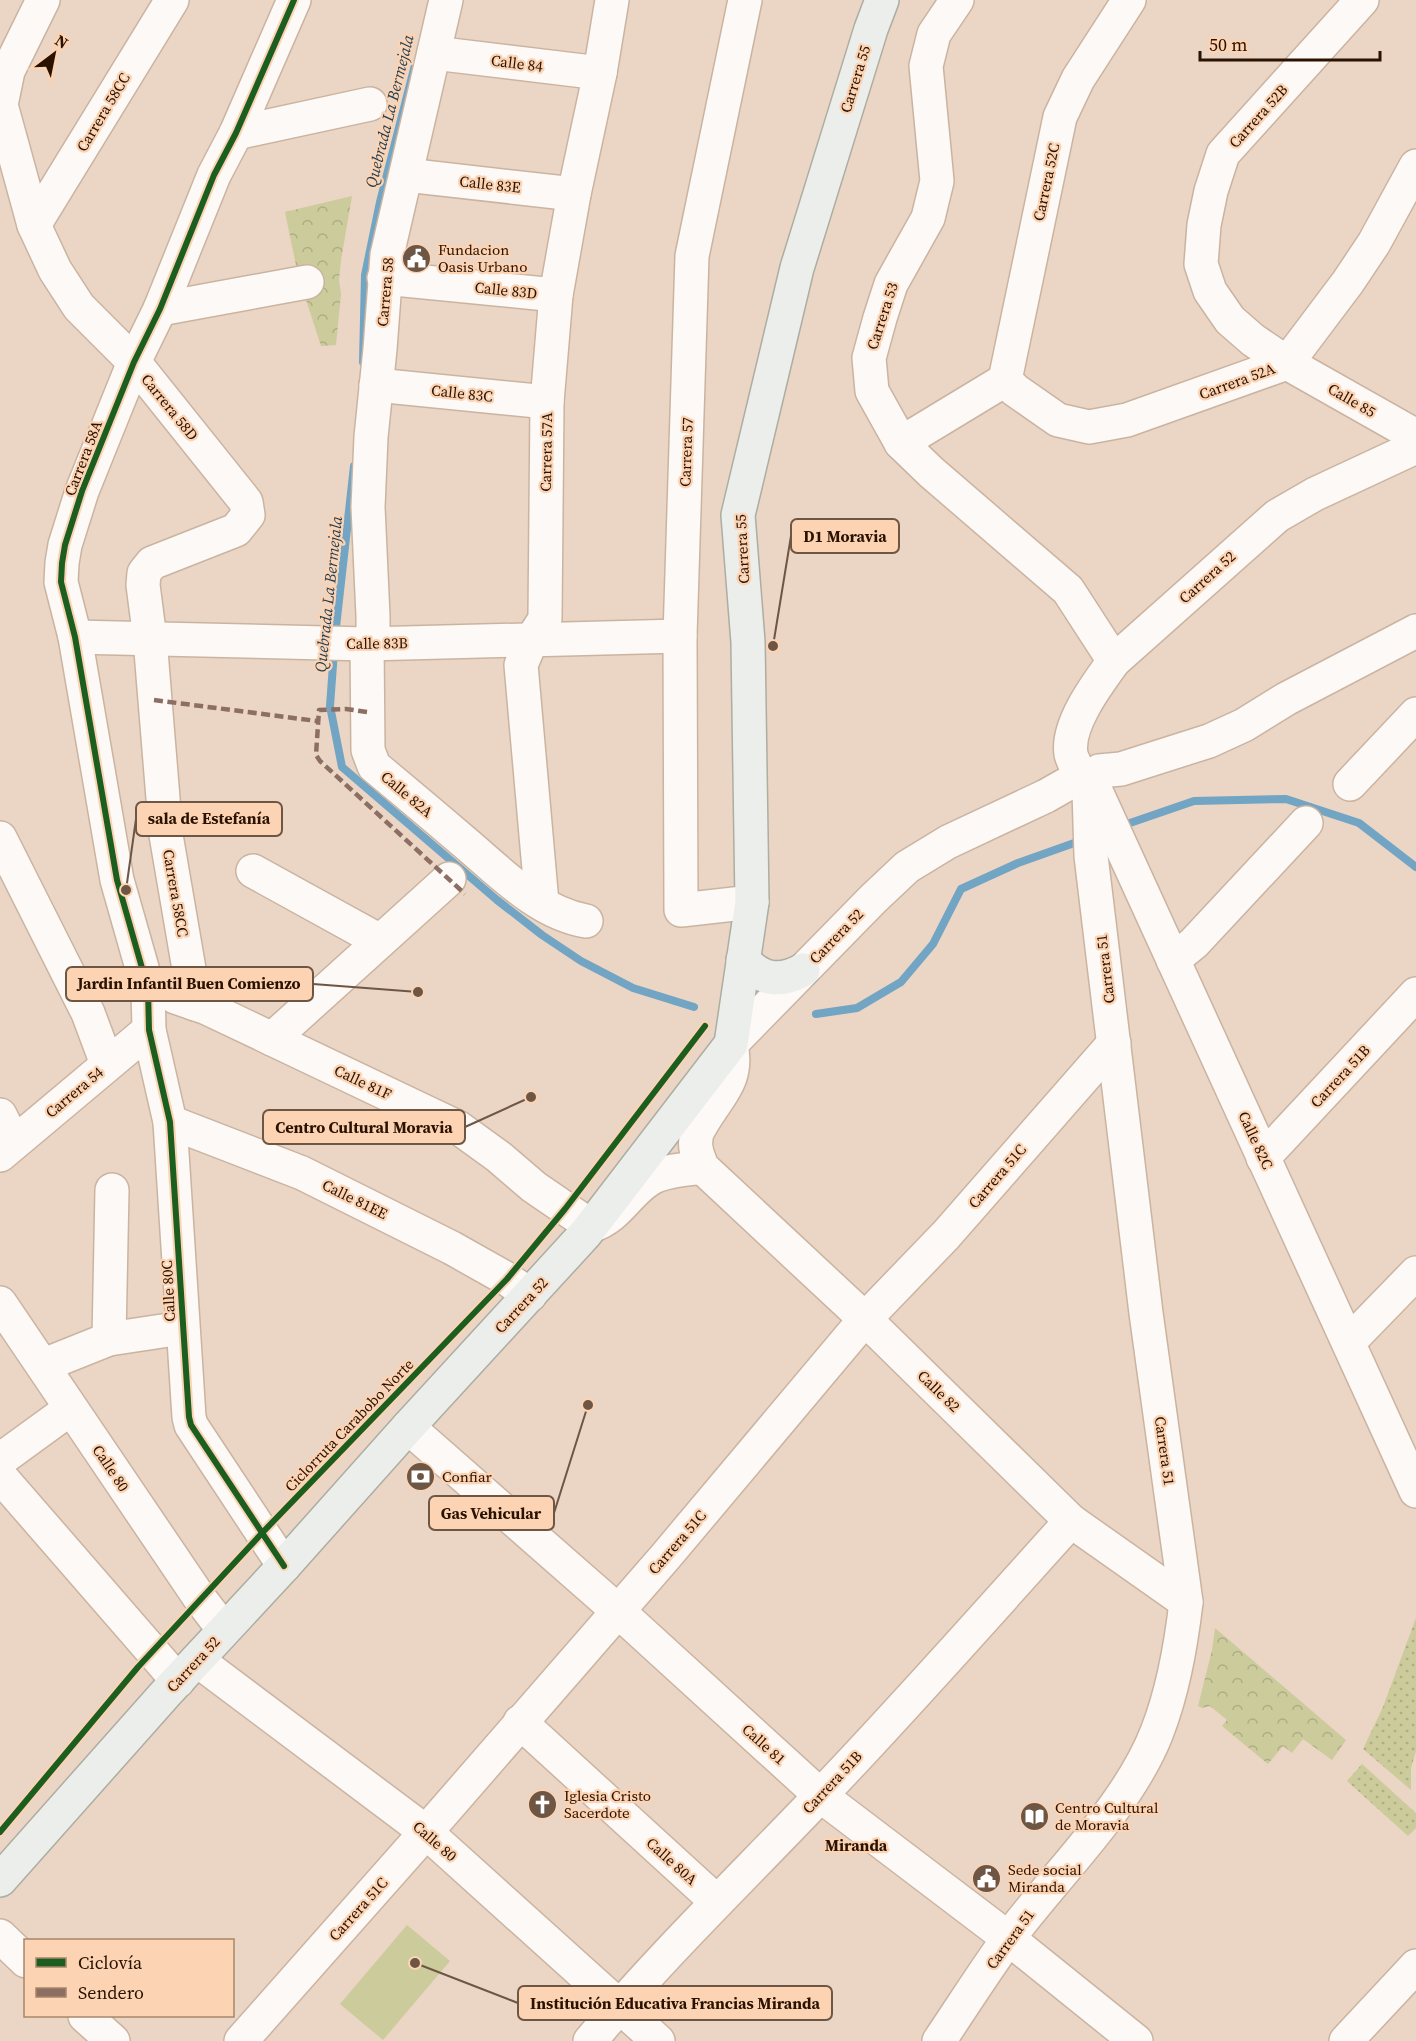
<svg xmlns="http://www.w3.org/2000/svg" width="1416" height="2041" font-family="'Source Serif 4',serif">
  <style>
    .grass { fill: url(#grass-dots) }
    .forest { fill: url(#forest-crowns) }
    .pitch { fill: #cbcb9c }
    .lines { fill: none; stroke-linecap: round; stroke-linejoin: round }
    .stream { stroke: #72a4c3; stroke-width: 8 }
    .minor-casing { stroke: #cab4a1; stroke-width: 36 }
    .major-casing { stroke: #adada2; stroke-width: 36 }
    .minor { stroke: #fcf9f6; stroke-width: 33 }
    .major { stroke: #ebeeea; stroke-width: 33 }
    .quiet { stroke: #8d6e63; stroke-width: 4.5; stroke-dasharray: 9 4.5; stroke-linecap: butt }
    .cycleway-casing { stroke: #fcd3b3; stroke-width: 10 }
    .cycleway { stroke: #1b5e20; stroke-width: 6 }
    .labels { text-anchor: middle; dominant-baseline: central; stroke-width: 4.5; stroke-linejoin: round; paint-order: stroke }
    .street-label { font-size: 15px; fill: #2a1200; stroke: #fcd3b3 }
    .poi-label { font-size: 15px; fill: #2a1200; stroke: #fcd3b3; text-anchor: start }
    .water-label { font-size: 16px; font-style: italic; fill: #1d3f56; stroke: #fcd3b3 }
    .neighbourhood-label { font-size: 16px; font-weight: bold; fill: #2a1200; stroke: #fcd3b3 }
    .leader { fill: none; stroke: #6e5645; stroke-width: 2 }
    .callout-dot { fill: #6e5645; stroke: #fcd3b3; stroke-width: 2 }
    .callout { fill: #fcd3b3; stroke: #6e5645; stroke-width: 2 }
    .callout-label { font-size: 16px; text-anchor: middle; font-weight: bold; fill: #2a1200 }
  </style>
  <defs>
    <pattern id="grass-dots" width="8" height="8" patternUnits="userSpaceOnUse" patternTransform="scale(1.5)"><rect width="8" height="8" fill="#cbcb9c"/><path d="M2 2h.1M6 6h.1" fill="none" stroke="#aead85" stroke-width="1.8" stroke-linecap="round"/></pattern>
    <pattern id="forest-crowns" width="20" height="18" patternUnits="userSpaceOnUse" patternTransform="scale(1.5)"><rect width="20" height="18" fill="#cbcb9c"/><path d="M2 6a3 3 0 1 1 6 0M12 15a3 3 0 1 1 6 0" fill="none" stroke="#aead85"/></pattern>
  </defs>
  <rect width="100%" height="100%" fill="#ebd5c4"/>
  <g class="grass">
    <path d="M1416,1618V1751L1411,1768V1790L1363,1749L1383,1707Z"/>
    <path d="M1362,1764L1416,1813V1828L1408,1836L1347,1781Z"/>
  </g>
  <g class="forest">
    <path d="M352,196L341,260L339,280L341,294L336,345L321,346L298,275L285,212Z"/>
    <path d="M1215,1628L1346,1740L1332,1760L1303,1739L1292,1753L1283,1746L1268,1764L1222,1726L1227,1720L1210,1706L1202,1708L1198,1706L1212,1650Z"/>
  </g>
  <path class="pitch" d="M407,1925L450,1961L383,2040L340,2004Z"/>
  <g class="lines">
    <g class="stream">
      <path d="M363,362L365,275L380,202L415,65"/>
      <path d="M335,636L354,466"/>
      <path d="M334,651L330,706L342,767L497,900L542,935L581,961L633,988L694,1007"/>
      <path d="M1130,823L1194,801L1286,799L1359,823L1416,867"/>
      <path d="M816,1014L857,1008L901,982L933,944L961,889L1018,863L1077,842"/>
    </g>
    <defs>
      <g id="minor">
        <path d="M43,0L8,71L1,105L34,225L55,270L79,307L134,362L246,502L248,515L236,530L152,563L144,573L143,585L150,639L166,835L195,1004"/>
        <path d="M446,0L387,255L380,349L371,437L368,507L373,616V632L367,644L368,750L374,766C404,791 434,816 463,841C499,871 538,913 586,921"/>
        <path d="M745,0L692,256L680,636L681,910L752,902"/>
        <path d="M957,0L934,34L926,66L937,181L928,218L891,284L880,318L869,358L872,391L901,443L931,472L1068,590L1114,661"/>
        <path d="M1362,0L1223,154L1211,191L1204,225L1201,264L1210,291L1230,320L1253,340L1287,363L1416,436"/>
        <path d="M434,53L600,73"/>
        <path d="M236,133L370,104"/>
        <path d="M406,175L574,194"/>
        <path d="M34,225L172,0"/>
        <path d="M384,278L556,295"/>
        <path d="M160,309L307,282"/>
        <path d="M1005,380L1015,390L1058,420L1089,427L1127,420L1287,363L1348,282L1374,243L1416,166"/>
        <path d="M1005,380L1060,117L1078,79L1129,0"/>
        <path d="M376,385L547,402"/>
        <path d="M901,443L1005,380"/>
        <path d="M75,637L367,644L680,636"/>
        <path d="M1078,771C1076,766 1072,759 1071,754C1066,725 1098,683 1114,661L1277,516L1315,494L1416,447"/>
        <path d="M1099,771L1121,769L1209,741L1244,725L1286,699L1416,631"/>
        <path d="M1076,779L1046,796L948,842L907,867L873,899L731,1044C739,1080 720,1093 703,1122C700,1127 696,1133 696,1139C694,1149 699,1158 702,1167L865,1319L1071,1521L1186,1602"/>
        <path d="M1350,784L1416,714"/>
        <path d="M1095,789L1416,1491"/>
        <path d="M0,838L88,1013L107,1064"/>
        <path d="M253,871L380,941"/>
        <path d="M542,903L521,665L531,641L545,619L547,402L556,295L574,194L600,73L612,0"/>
        <path d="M1173,960L1194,943L1306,823"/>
        <path d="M175,997L207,1008L459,1128L499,1157L534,1187L591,1226C619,1217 627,1193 650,1179C665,1170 685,1170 702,1167"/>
        <path d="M272,1039L449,879"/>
        <path d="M0,1115L14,1143"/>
        <path d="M170,1122L302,1173L452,1248L507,1279L530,1295"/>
        <path d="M0,1155L149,1030"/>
        <path d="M1263,1158L1416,994"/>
        <path d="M0,1303L201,1600L224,1630"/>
        <path d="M109,1339L112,1190"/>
        <path d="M1349,1342L1416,1273"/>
        <path d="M44,1365L109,1339L182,1328"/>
        <path d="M408,1427L618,1611L821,1796L1008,1938L1136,2041"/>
        <path d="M0,1460L70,1409"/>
        <path d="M0,1476L178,1681"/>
        <path d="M284,1566L191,1425L189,1417L170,1122L149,1030L148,989L117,880L75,637L61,582L62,563L65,545L82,491L134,362L160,309L214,175L236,133L294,0"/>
        <path d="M197,1660L426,1832L658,2041"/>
        <path d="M520,1722L717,1902"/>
        <path d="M0,1936L26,1961"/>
        <path d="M85,2016L113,2041"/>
        <path d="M241,2041L426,1832L666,1556L865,1319L946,1235L1114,1043"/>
        <path d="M590,2041C662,1955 743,1877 820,1796C906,1706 988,1613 1071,1521"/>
        <path d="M939,2041C962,2007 984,1972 1008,1939C1056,1874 1128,1807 1157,1732C1173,1691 1181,1646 1186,1602L1146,1313L1091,856L1089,791"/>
        <path d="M1346,2041L1416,1966"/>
      </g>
      <g id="major">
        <path d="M743,960C762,980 779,983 803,970"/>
        <path d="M0,1880L167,1692L284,1566L408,1427L565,1256L586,1233L731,1044L752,902L748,642L738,515L797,268L871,29L882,0"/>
      </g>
    </defs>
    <use href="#minor" class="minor-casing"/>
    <use href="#major" class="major-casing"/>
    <use href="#minor" class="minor"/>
    <use href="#major" class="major"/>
    <g class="quiet">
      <path d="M154,700L317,721"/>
      <path d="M367,712L346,709L319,710L316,755L320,761L465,894"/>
    </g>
    <defs>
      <g id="cycleway">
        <path d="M284,1566L191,1425L189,1417L170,1122L149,1030L148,989L117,880L75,637L61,582L62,563L65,545L82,491L134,362L160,309L214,175L236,133L294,0"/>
        <path d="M0,1832L138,1667L263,1532L507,1279L565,1209L705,1026"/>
      </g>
    </defs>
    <use href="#cycleway" class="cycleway-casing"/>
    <use href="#cycleway" class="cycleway"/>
  </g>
  <defs>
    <symbol id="civic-disc" viewBox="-11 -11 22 22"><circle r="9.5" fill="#6e5645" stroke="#fcd3b3"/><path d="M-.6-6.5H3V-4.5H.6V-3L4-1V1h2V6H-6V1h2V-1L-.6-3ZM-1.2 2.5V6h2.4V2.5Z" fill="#fff"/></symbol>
    <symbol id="bank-disc" viewBox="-11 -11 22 22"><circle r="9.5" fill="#6e5645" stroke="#fcd3b3"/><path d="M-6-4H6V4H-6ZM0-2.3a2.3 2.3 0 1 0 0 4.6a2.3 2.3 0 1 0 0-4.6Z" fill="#fff"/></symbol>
    <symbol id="church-disc" viewBox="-11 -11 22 22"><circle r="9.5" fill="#6e5645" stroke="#fcd3b3"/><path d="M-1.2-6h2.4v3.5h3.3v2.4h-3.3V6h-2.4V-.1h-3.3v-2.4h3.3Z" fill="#fff"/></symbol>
    <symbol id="library-disc" viewBox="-11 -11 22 22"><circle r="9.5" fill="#6e5645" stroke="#fcd3b3"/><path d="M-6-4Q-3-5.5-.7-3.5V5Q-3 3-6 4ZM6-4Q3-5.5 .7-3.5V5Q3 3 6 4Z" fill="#fff"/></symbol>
  </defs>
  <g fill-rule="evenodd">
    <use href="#civic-disc" x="400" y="242" width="33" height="33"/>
    <use href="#bank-disc" x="404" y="1460" width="33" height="33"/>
    <use href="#church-disc" x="526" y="1788" width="33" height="33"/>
    <use href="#library-disc" x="1018" y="1800" width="33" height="33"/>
    <use href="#civic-disc" x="970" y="1862" width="33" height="33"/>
  </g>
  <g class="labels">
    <g class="street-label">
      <text transform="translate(517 63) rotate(7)">Calle 84</text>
      <text transform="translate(855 79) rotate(-73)">Carrera 55</text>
      <text transform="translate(103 112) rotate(-59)">Carrera 58CC</text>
      <text transform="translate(1258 116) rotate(-48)">Carrera 52B</text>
      <text transform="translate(1046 182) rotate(-78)">Carrera 52C</text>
      <text transform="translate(490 184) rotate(6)">Calle 83E</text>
      <text transform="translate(506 290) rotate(6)">Calle 83D</text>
      <text transform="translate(385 292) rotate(-85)">Carrera 58</text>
      <text transform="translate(882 316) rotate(-72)">Carrera 53</text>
      <text transform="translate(1237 381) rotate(-20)">Carrera 52A</text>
      <text transform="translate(462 393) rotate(6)">Calle 83C</text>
      <text transform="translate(1352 400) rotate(30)">Calle 85</text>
      <text transform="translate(170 407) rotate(51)">Carrera 58D</text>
      <text transform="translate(546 452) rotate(-89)">Carrera 57A</text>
      <text transform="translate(686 452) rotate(-88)">Carrera 57</text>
      <text transform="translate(83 458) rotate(-69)">Carrera 58A</text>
      <text transform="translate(742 549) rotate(-93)">Carrera 55</text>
      <text transform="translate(1207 577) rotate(-42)">Carrera 52</text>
      <text transform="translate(377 643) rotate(-1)">Calle 83B</text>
      <text transform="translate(407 794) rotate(40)">Calle 82A</text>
      <text transform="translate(176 893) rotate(80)">Carrera 58CC</text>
      <text transform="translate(836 936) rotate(-46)">Carrera 52</text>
      <text transform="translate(1105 969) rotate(-97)">Carrera 51</text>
      <text transform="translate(1340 1076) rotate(-47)">Carrera 51B</text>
      <text transform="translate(363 1082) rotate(25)">Calle 81F</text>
      <text transform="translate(74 1092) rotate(-40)">Carrera 54</text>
      <text transform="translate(1256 1140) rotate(65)">Calle 82C</text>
      <text transform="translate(997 1176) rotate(-49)">Carrera 51C</text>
      <text transform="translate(355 1199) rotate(26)">Calle 81EE</text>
      <text transform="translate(168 1291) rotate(-93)">Calle 80C</text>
      <text transform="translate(521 1305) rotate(-47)">Carrera 52</text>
      <text transform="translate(939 1391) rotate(44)">Calle 82</text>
      <text transform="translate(349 1425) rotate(-46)">Ciclorruta Carabobo Norte</text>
      <text transform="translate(1165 1451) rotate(82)">Carrera 51</text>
      <text transform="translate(111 1468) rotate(56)">Calle 80</text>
      <text transform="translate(677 1542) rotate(-49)">Carrera 51C</text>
      <text transform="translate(193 1664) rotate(-47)">Carrera 52</text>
      <text transform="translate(764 1744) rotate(42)">Calle 81</text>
      <text transform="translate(832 1782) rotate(-47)">Carrera 51B</text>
      <text transform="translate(435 1841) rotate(41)">Calle 80</text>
      <text transform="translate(672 1861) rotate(42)">Calle 80A</text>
      <text transform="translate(358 1909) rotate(-48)">Carrera 51C</text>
      <text transform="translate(1010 1939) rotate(-54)">Carrera 51</text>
    </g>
    <g class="poi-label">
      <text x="438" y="249">Fundacion<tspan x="438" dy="17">Oasis Urbano</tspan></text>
      <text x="442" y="1476">Confiar</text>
      <text x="564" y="1795">Iglesia Cristo<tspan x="564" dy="17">Sacerdote</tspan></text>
      <text x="1055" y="1807">Centro Cultural<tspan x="1055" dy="17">de Moravia</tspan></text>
      <text x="1008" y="1869">Sede social<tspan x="1008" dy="17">Miranda</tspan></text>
    </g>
    <g class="water-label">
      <text transform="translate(389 111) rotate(-76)">Quebrada La Bermejala</text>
      <text transform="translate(328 594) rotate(-84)">Quebrada La Bermejala</text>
    </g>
    <g class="neighbourhood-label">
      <text x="856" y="1845">Miranda</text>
    </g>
  </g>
  <path class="leader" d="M773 646L791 536M126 890L136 819M418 992L313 984M531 1097L465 1127M588 1405L554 1513M415 1963L518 2003"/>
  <g class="callout-dot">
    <circle cx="773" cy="646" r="6"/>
    <circle cx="126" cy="890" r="6"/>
    <circle cx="418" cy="992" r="6"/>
    <circle cx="531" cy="1097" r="6"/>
    <circle cx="588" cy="1405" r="6"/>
    <circle cx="415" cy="1963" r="6"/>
  </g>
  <g class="callout">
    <rect x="791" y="519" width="108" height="34" rx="6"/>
    <rect x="136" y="802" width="146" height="34" rx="6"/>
    <rect x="66" y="967" width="247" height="34" rx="6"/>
    <rect x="263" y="1110" width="202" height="34" rx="6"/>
    <rect x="429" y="1496" width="125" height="34" rx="6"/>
    <rect x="518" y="1986" width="314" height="34" rx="6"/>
  </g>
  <g class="callout-label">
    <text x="845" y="542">D1 Moravia</text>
    <text x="209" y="824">sala de Estefanía</text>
    <text x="189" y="989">Jardin Infantil Buen Comienzo</text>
    <text x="364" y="1133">Centro Cultural Moravia</text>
    <text x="491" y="1519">Gas Vehicular</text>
    <text x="675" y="2009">Institución Educativa Francias Miranda</text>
  </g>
  <rect x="24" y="1939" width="210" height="78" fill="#fcd3b3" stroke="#a8866b" stroke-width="1.5"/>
  <rect x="36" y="1958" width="30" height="9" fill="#1b5e20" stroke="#a8866b" stroke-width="1.5"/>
  <text x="78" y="1969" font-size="18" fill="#2a1200">Ciclovía</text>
  <rect x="36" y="1988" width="30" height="9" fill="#8d6e63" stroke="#a8866b" stroke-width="1.5"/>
  <text x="78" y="1999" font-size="18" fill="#2a1200">Sendero</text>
  <g transform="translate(54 54) rotate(32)" stroke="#fcd3b3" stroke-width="4.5" paint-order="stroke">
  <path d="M0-4.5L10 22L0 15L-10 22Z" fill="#2a1200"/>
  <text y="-9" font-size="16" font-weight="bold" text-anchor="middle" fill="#2a1200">N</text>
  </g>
  <path d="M1200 51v9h180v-9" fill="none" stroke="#2a1200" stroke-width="3"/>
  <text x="1209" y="51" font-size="18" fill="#2a1200" stroke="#fcd3b3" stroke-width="4.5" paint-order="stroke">50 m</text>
</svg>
